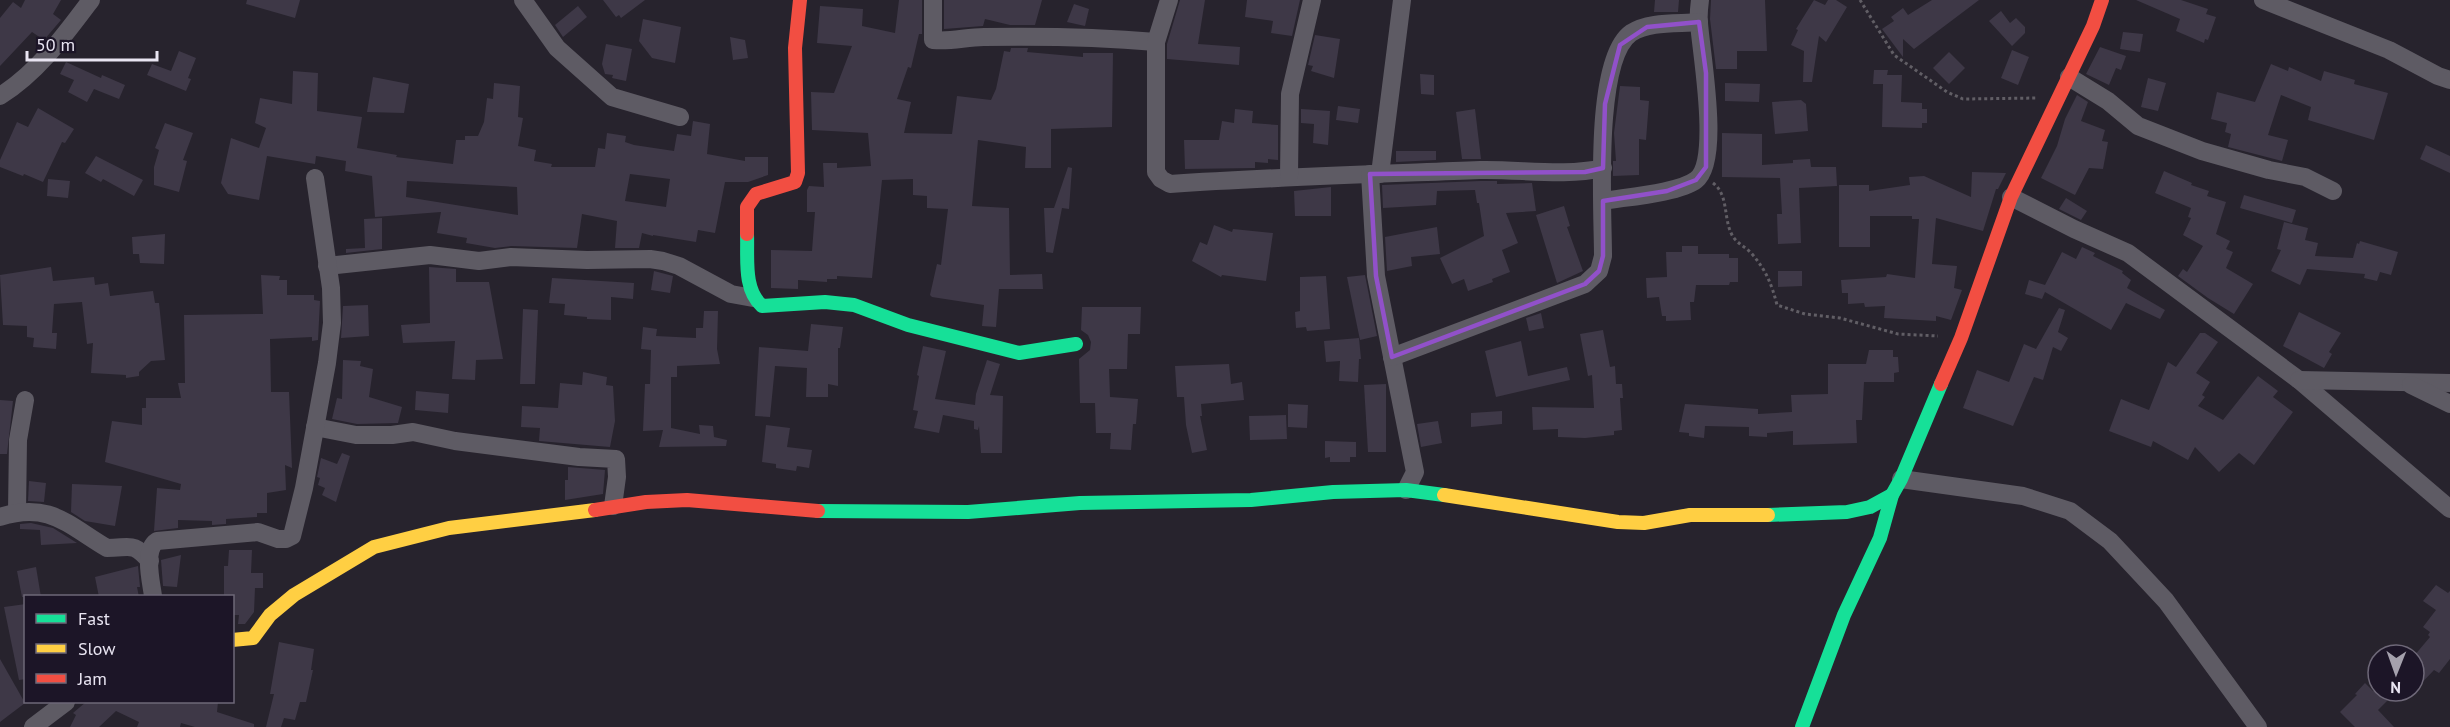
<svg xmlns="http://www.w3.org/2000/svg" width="2450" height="727" font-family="'PT Sans',sans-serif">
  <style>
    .building { fill: #3e3847; fill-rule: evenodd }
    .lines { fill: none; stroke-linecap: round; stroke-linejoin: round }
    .path { stroke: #615e65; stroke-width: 3; stroke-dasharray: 3 3; stroke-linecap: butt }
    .street { stroke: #5e5b64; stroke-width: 18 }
    .fast { stroke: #16e098; stroke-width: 14 }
    .slow { stroke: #ffcf43; stroke-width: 14 }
    .jam { stroke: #f24e42; stroke-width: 14 }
    .marked { fill: none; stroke: #9151c9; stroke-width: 4.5; stroke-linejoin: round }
  </style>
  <rect width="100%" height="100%" fill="#27232d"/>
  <g class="building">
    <path d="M25,0H61L53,14L61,20L44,40L32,32L0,66V18L13,2L21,8Z"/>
    <path d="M247,0H300L295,18L246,4Z"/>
    <path d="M603,0H645L621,18L619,15L616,17Z"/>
    <path d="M899,0H922V34H919L911,68L908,67L897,99L911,102L904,133L952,134L957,96L991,100L996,89L1004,51L1010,52L1011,48H1028L1027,52L1083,57V53H1113L1112,127L1051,129V168H1025L1026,147L978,140L972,206L1009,208L1010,275L1042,274L1043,289H999L996,327L982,326L984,305L932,297L930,295L937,264L941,265L948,209L927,208V196L913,195V179L882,180L872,278L837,276V279H827V282L798,280V289L771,288V250L812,251L815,212H807V190L809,186L824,187L823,163H837V168L871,166L868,133L812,130L811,92L834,93L852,46L817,43L820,6L863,9L862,26L895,33Z"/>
    <path d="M944,0H1042L1035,25H1010L985,19L983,26L944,29Z"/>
    <path d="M1180,0H1205L1198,44L1240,47L1239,65L1167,59V44Z"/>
    <path d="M1247,0H1300L1292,36L1271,33L1273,21L1245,17Z"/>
    <path d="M1655,0H1679L1678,12H1654Z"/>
    <path d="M1711,0H1765L1767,51H1737V69H1716L1710,19Z"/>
    <path d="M1814,0L1825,5L1828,0H1836L1847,7L1826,42L1819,36L1812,82H1803L1804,51L1791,45L1798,30L1796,29Z"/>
    <path d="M1932,0H1979L1914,49L1903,39V57L1882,29L1894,21L1891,17L1903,8L1908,15Z"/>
    <path d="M2136,0H2181L2208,9L2206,14L2216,17L2208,40L2205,39L2204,43L2176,31L2180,19Z"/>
    <path d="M1074,4L1089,9L1085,26L1067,22Z"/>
    <path d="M578,6L587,17L563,37L555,25Z"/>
    <path d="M2001,11L2010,23L2016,18L2025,27V33L2012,46L1989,21Z"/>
    <path d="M643,19L681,27L675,63L652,58L639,41Z"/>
    <path d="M2123,32L2143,34L2140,52L2120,49Z"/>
    <path d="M1315,35L1340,39L1334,78L1311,71L1313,66L1308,65Z"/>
    <path d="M730,37L745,40L748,58L733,60Z"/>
    <path d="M606,44L632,49L626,81L612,78L613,75L605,74L602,64Z"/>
    <path d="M2100,47L2126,56L2121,70L2116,68L2109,85L2086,74Z"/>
    <path d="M2012,50L2029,57L2018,85L2001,78Z"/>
    <path d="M179,51L196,58L188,78L191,79L186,91L147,75L152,64L171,71Z"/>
    <path d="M1949,52L1965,68L1949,84L1933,68Z"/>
    <path d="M66,62L101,78L102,75L125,85L119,99L94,89L87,102L68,92L74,80L60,74Z"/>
    <path d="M2271,64L2288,71L2289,67L2321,81L2324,71L2355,80L2354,84L2388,93L2374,140L2308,120L2311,107L2281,95L2268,135L2288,140L2282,161L2228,147L2231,134L2225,132L2227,123L2211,119L2217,92L2255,102Z"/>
    <path d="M1874,70H1888L1887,75H1902L1901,102L1922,103V109H1927V123H1922V128L1882,127L1883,84H1873Z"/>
    <path d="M293,71L318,73L317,111L362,117L357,148L397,155L396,157L453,164L456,140H465V136H478L484,122L487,98L493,99L494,83L520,86L518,117L523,118L518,146L536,150L534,161L552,164L551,167H595L598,148L605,149L607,133L626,136L625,142L634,145L674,151L677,134L691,136L693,121L710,124L707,154L745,161V157H768V175L748,182H725L715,233L698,230L696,242L653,235V236L642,233L639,248H615L617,221L582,214L577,248L511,246L495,248L466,243L467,238L437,233L441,212L375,217L372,176L345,171L346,161L316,156L315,164L267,156L259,200L228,194L221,183L231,138L259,148L266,128L255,123L260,98L292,104ZM630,174L670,179L666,207L625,201ZM407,181L517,187L518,215L406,197Z"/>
    <path d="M1420,74L1434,75V95L1421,94Z"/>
    <path d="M373,77L409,84L404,113L367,112Z"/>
    <path d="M2148,78L2166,83L2158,111L2141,107Z"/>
    <path d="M1725,83L1760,84L1759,102L1725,101Z"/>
    <path d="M1620,86L1640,87V100L1649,101L1646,140L1639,139V175L1613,176V161H1616L1614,133Z"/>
    <path d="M2077,95L2088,102L2081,121L2105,130L2102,141L2108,142L2103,169L2089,168L2075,195L2041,178L2057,146L2065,119Z"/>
    <path d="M1801,100L1806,104L1808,131L1775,134L1772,102Z"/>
    <path d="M1338,106L1360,109L1358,123L1336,120Z"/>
    <path d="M38,108L74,129L65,143L62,142L43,182L24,174L23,176L0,167V160L17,122L28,127Z"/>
    <path d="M1235,109L1253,111L1252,123L1278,125V160L1268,159V163L1255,162V168L1185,169L1184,140H1219L1222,121L1234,123Z"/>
    <path d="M1301,109L1330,111L1328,145L1313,143L1314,124L1301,123Z"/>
    <path d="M1475,109L1481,159H1462L1456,112Z"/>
    <path d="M165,123L193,133L183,160L187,161L179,192L154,185V167L159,150L155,148Z"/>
    <path d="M1722,133L1762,134V165L1793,163V160L1810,159L1811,167H1836L1837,186L1799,188L1801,243L1778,244L1777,214H1782L1780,178L1722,177Z"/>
    <path d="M2426,145L2450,156V173L2420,159Z"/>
    <path d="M1396,151H1436V160L1396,162Z"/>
    <path d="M96,156L143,180L134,196L103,179L101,182L85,173Z"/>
    <path d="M1068,167L1072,168L1069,209L1062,208L1053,253L1046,252L1044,208H1062H1054Z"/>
    <path d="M2164,171L2192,183L2191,185L2209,191L2207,196L2226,202L2216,234L2230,241L2226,249L2233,252L2226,268L2253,284L2234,314L2208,298L2178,276L2183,269L2187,272L2203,246L2183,235L2191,218L2188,217L2191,208L2155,193Z"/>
    <path d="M1972,172L2006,173L1998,189H1996L1983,231L1936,218L1932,264L1957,266L1954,288L1962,290L1951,320L1936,316V321L1884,318L1885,306L1865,307L1864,303L1848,304V293H1842L1841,280L1886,277L1887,274L1915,278L1919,219H1912V216H1870V247H1839V185H1869V191L1910,185L1909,177L1924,176L1971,197Z"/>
    <path d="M48,179L70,181L68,198L47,196Z"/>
    <path d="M1480,181H1497V184L1532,183L1536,211L1506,213L1518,243L1502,250L1510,272L1492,279L1493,282L1468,291L1464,279L1452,284L1440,258L1484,236L1479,203H1477L1475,190L1437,191L1436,205L1383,208L1382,185Z"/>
    <path d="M1331,187V216H1295L1294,191Z"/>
    <path d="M2244,195L2296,210L2292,223L2240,208Z"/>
    <path d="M2066,198L2087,211L2081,220L2059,209Z"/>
    <path d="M1564,206L1570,226L1567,227L1583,271L1557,283L1536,215Z"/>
    <path d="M382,218V249L346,253V249L365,248L364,219Z"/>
    <path d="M2284,222L2308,228L2305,240L2318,243L2315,256L2353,258L2357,243L2359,244L2360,241L2398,252L2391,275L2380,272L2377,281L2364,278L2365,274L2307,269L2300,285L2271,271L2281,250L2277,249Z"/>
    <path d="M1214,225L1232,232L1233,229L1273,233L1266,281L1222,275L1221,277L1192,261L1200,242L1207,245Z"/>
    <path d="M1437,227L1440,254L1411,257L1412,266L1387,271L1385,237Z"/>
    <path d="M165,234L164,264L140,263L139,254H133L132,237Z"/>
    <path d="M1682,246H1698V254H1729V258H1738V282H1730L1729,285H1696L1694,302H1690L1691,320L1666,321V316H1662L1659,297L1647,298L1646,278L1667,277L1666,252H1682Z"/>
    <path d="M2082,247L2095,253L2093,256L2123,271L2122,273L2131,280L2127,288L2165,310L2160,319L2126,303L2111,330L2045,292L2042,299L2025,294L2029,280L2045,285L2062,252L2076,259Z"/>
    <path d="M51,267L53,281L94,277L95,285L108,283L110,296L153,291L155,303H159L165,360L151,361L139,372V376L126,378V375L91,373L93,343L87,344L82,302L54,304L52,333H57L56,349L33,347L34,338L27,337V326L3,325L0,275Z"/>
    <path d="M429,267L456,269V282H489L503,359L476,360L475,380L452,379L455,341L403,343L401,325L430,323Z"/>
    <path d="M654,271L673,276L670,293L651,290Z"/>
    <path d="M1778,271H1802V286L1778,287Z"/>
    <path d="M261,275L280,276L279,280H287V295H314V300L320,301L318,340L312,341V337L270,339L271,392H289L292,468L285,465L286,490L267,493V513H257V517L226,519V524L212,525V521L178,520V528L154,531L157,488L180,490L181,484L105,462L112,421L142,425V408H146V398H181L178,383H185L184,315L263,314Z"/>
    <path d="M1365,275L1377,336L1360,340L1347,277Z"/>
    <path d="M1326,276L1330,329L1307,331L1306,327L1296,328L1295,312L1300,311V277Z"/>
    <path d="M552,278L634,283L633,299L611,297V320L587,319V317L564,315L565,304L549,303Z"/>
    <path d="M368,305L369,336L341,338L343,306Z"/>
    <path d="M1082,307H1141L1140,334H1128L1127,369H1109L1110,397L1138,399L1136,424H1133L1131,450L1110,449L1111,433H1096L1095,403H1080L1079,359L1090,350L1091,342L1088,335L1081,330Z"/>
    <path d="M2059,308L2065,310L2058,332L2068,338L2061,351L2053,347L2043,380L2034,377L2013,426L1963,408L1977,370L2009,382L2024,344L2036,349Z"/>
    <path d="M523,309L538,310L535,384H520Z"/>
    <path d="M704,311H718L717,349L720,364L677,366V377H671V428L700,434L699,425L713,426L714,437L727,440L726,446L659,447L663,430L643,431L645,384H650L651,350L641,349L643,327L657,329L656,336L696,338V328H703Z"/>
    <path d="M2299,312L2341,333L2329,352L2332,354L2324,368L2283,346Z"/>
    <path d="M1541,313L1544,328L1529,331L1526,318Z"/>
    <path d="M811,324L843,327L840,348H838V386L828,384V397H806L807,368L775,366L770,417L755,416L759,347L808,351Z"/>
    <path d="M1603,330L1610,367L1615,366L1616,384H1622L1623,398H1620L1622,430L1614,431V435L1585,438L1558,437V429L1533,430L1532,407L1594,408L1592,375L1588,376L1580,334Z"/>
    <path d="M2200,333H2205L2218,342L2196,373L2210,382L2202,395L2205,397L2198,406L2223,420L2258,376L2278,391L2273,397L2293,412L2254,465L2239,453L2219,472L2195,447L2188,460L2153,441L2151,447L2109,431L2121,399L2149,410L2168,362L2176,367Z"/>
    <path d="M1359,338L1361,359H1359L1358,382L1339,381L1340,361L1326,362L1324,341Z"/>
    <path d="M1521,341L1528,376L1567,367L1570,380L1496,397L1485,351Z"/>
    <path d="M923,346L946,351L935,399L975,405L976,394L987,360L1000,364L990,395L1003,396L1002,453H981L979,426L978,430L974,429V421L943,415L939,433L914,428L918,411L913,410L919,376L917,375Z"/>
    <path d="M1869,350H1893V357H1898L1899,372L1894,373V382H1864L1862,420H1856L1857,443L1793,445V431L1767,433V437L1749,436V427L1705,426L1704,438L1689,436V433L1679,432L1685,404L1758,409V414L1792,412L1791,395L1828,394V364H1866Z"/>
    <path d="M343,360L361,361L360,366L373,369L369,397L402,407L398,423L357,424L332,419L337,398L342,399Z"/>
    <path d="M1229,364L1231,384L1242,382L1244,400L1201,404L1202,416H1200L1207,450L1192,453L1186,425L1184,397H1177L1175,366Z"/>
    <path d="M583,372L607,377L606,385L613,386L615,421L610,447L539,441L540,428L521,427L522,406L558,408L560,383L582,385Z"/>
    <path d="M1386,384V452H1368L1364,385Z"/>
    <path d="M416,391L449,394L448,413L415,410Z"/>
    <path d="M0,400L13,401L7,454H0Z"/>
    <path d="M1288,404L1308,405L1307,428L1288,427Z"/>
    <path d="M1502,411V424L1471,427V413Z"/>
    <path d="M1286,415L1287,439L1250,440L1249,416Z"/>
    <path d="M1438,421L1442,443L1421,447L1417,424Z"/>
    <path d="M766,425L790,428L787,447L812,450L809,468L797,466L796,471L776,468V464L762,462Z"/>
    <path d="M1325,441L1356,442V457H1350V462H1330V457L1325,458Z"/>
    <path d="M342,453L350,456L336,502L322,495L325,488L318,485L320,478L317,477L321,458L337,464Z"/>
    <path d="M568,467L605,470L603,494L565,500V480H568Z"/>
    <path d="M29,481L46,483L44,502L28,501Z"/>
    <path d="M72,484L122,486L115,526L85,521L71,512Z"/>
    <path d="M31,523L53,528L77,543L41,545L40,530L20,529V524Z"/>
    <path d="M229,550H252L251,573H263V588H255L254,612L245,624H238L239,615H232V597H224V566H228Z"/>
    <path d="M181,555L177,587L163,586L161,560Z"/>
    <path d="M138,566L140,587H137L139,597H99L95,577Z"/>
    <path d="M36,567L41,597H22L17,571Z"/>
    <path d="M2436,585L2448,593L2450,591V659L2439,673L2434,670L2414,691V656L2430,637L2428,635L2430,632L2423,627L2436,610L2423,601Z"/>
    <path d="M26,604V679L19,680L4,607Z"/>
    <path d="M279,642L314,649L311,670H313L306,702H300L295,720L284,718L281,727H266L274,694H270Z"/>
    <path d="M0,659L25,703L0,722Z"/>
    <path d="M2365,683L2373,691H2397L2378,710L2394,727H2355L2340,712L2357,695L2355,694Z"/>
    <path d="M86,702H218L217,712L254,724V727H195L181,723L180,727H137L139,722L116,711L99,727H70L76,715L73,713Z"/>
  </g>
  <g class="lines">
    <g class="path">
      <path d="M1860,0L1894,55L1947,92L1963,99L2037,98"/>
      <path d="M1713,183C1729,195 1723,218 1732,235C1736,243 1746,247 1752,254C1766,270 1772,285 1777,305L1805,314L1840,318L1898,334L1938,336"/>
    </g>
    <g class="street">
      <path d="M523,0L557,48L612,97L680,117"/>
      <path d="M933,0V40C951,42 966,37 984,37C1041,36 1099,37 1156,42"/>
      <path d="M1169,0L1156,42V172L1161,179L1170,184C1273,177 1377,174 1480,170C1521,169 1564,177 1603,168"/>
      <path d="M2263,0L2389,50L2438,76L2450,80"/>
      <path d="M2069,77L2108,101L2138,126L2202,151L2269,170L2305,177L2333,191"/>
      <path d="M0,96C38,72 64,36 91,0"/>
      <path d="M1370,174L1376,276L1415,472L1406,490"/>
      <path d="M1380,174L1402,0"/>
      <path d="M1289,176L1290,94L1312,0"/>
      <path d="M2011,197L2074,229L2128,253L2299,380L2450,509"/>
      <path d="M1603,201C1626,197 1679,193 1696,180C1721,161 1701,53 1699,23C1698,15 1699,8 1700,0"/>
      <path d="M327,266L430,255L479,261L511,257L587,260L650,259L663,261L679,266L731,294L753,298"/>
      <path d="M1392,357L1585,284L1599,271L1603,256C1603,210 1593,60 1631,33C1649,21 1678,24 1699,22"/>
      <path d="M2299,380L2450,383"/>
      <path d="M2411,385L2450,404"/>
      <path d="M315,427L356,435H392L413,432L455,441L579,457L616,459L617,477L613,506"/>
      <path d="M1901,479L2023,496L2070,511L2110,541L2166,601L2258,727"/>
      <path d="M17,512L18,440L25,400"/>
      <path d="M0,517C49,501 68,525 107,548C131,548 132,541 150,561"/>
      <path d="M153,596C151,581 143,550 157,541L258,532L278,539H286L292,536L304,488L327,363L332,323L331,288L315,178"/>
      <path d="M33,727L66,702"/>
    </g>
    <g class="fast">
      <path d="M747,234C748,258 743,289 762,306L825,302L854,305L908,325L1019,353L1076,344"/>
      <path d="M818,511L968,512L1080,503L1251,500L1333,492L1406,490L1444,495"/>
      <path d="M1768,515L1847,512L1870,507L1892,495"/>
      <path d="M1802,727L1844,615L1880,538L1892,495L1901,479L1941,384"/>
    </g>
    <g class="slow">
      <path d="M1444,495L1618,522L1644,523L1690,515H1768"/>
      <path d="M232,640L253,638L270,615L294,595L374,547L449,528L595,510"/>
    </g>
    <g class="jam">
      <path d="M747,234V207L756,194L795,182L798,173L795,48L800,0"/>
      <path d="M1941,384L1961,338L2011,197L2093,26L2102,0"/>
      <path d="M595,510L646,502L687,500L818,511"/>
    </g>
  </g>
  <path class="marked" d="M1699,22L1706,73V167L1696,180L1667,191L1603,201V256L1599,271L1585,284L1392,357L1376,276L1370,174L1585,172L1603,168L1605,104L1620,45L1647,27Z"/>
  <rect x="24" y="595" width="210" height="108" fill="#1c1527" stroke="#6e6878" stroke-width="1.5"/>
  <rect x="36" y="614" width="30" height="9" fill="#16e098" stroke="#6e6878" stroke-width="1.5"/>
  <text x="78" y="625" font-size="18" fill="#e9e5f2">Fast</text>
  <rect x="36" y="644" width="30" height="9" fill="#ffcf43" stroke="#6e6878" stroke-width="1.5"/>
  <text x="78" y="655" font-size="18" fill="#e9e5f2">Slow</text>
  <rect x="36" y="674" width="30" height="9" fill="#f24e42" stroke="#6e6878" stroke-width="1.5"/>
  <text x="78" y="685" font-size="18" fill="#e9e5f2">Jam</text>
  <g transform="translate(2396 673) rotate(181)"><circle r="28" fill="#1c1527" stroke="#6e6878" stroke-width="1.5"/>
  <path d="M0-4.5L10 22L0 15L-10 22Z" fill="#a5a1ad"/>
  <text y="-9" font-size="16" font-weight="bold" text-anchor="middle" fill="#e9e5f2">N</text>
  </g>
  <path d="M27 51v9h130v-9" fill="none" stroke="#e9e5f2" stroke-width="3"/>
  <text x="36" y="51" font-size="18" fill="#e9e5f2" stroke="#1c1527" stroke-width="4.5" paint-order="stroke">50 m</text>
</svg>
